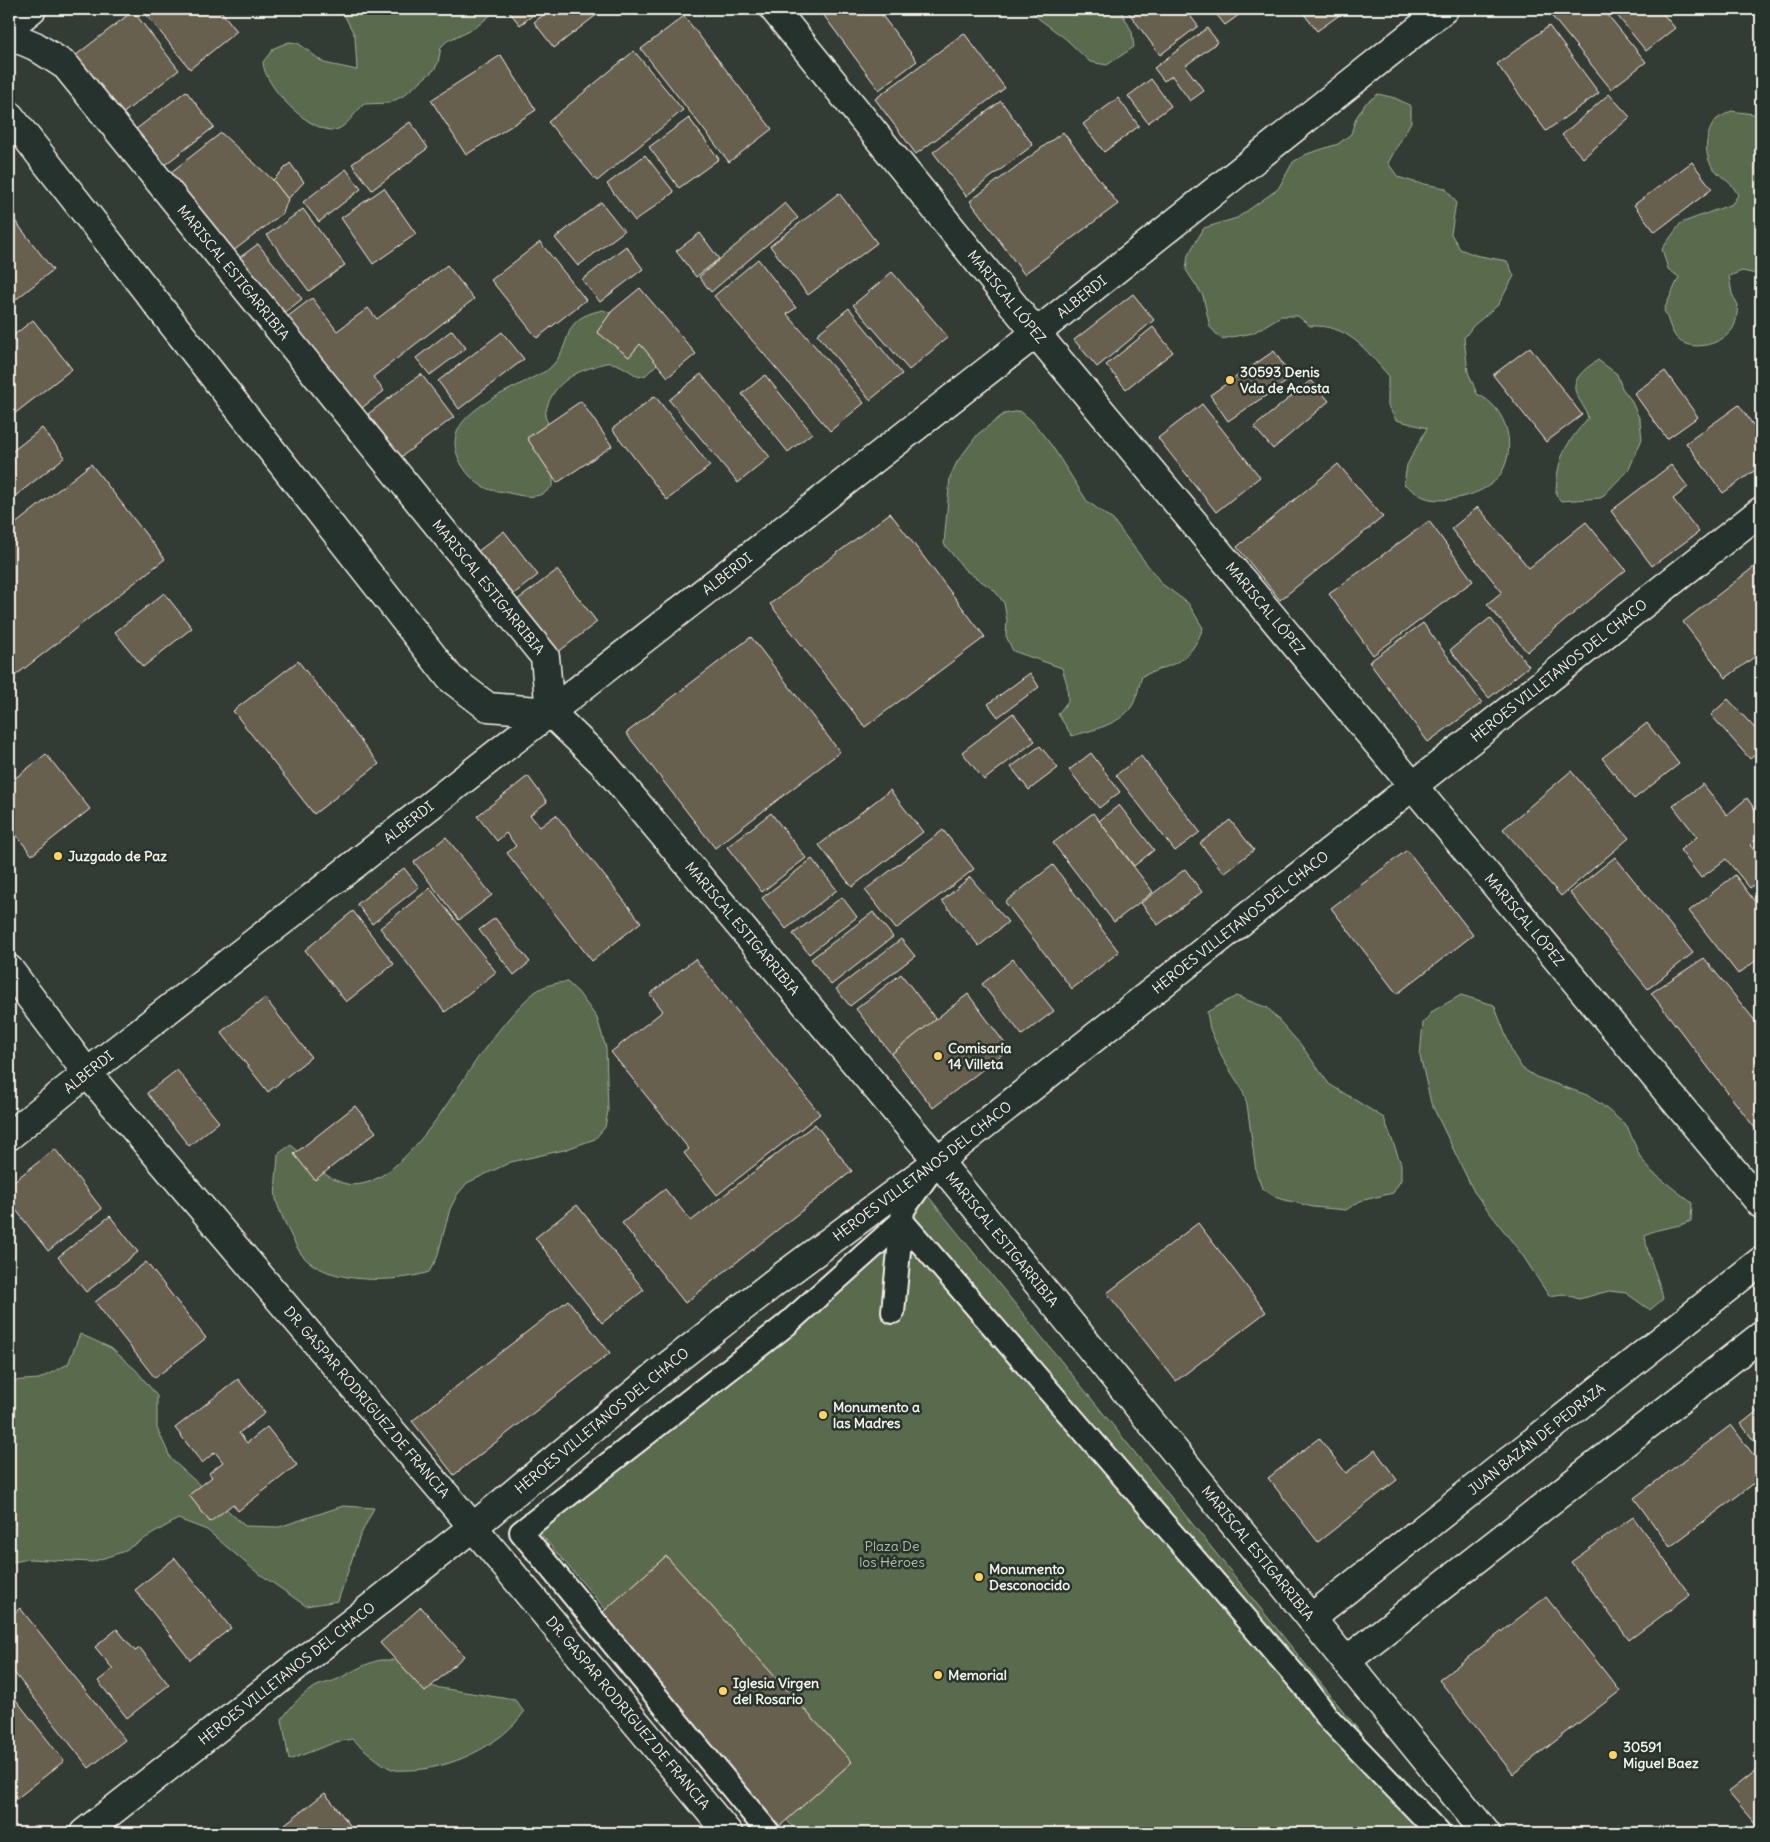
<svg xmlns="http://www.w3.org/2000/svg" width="1770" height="1842" font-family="Delius,sans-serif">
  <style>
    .green { fill: #5a6b4e; stroke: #a7ae9b }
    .building { fill: #676050; stroke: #f4f1e8 }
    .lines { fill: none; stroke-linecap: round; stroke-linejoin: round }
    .pedestrian-casing { stroke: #f4f1e8; stroke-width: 26 }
    .minor-casing { stroke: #f4f1e8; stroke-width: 31 }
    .tertiary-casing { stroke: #f4f1e8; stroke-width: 31 }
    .secondary-casing { stroke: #f4f1e8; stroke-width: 31 }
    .pedestrian { stroke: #26332d; stroke-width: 22 }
    .minor { stroke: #26332d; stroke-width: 28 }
    .tertiary { stroke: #26332d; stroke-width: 28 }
    .secondary { stroke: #26332d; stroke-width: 28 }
    .poi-dot { fill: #ffd166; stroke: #26332d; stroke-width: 2 }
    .labels { text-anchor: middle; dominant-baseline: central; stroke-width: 5; stroke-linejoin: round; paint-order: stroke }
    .street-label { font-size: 14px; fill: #f4f1e8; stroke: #26332d }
    .poi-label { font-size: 14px; font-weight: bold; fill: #f4f1e8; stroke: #26332d; text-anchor: start }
    .park-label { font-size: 14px; fill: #b6bbaa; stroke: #26332d }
  </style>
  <rect width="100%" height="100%" fill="#333c34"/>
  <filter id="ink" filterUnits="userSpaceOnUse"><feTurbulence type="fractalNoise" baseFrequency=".02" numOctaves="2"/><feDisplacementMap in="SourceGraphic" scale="10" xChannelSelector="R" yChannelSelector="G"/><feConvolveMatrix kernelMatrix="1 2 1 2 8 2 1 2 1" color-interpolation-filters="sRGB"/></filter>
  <g filter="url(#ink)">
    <g class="green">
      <path d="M341,9H498L476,27L447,41L441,47L438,63L434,70L403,96L389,103L364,104C356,111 346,128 335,130C310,133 264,87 263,62L274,48L289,42L298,43L324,63L357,70L355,36Z"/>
      <path d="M1029,9H1120L1132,32L1134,47L1107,65L1090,62L1066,39L1039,19Z"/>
      <path d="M1378,94L1395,98L1411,106V122L1388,163L1398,177L1414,182L1445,188L1456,202L1451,234L1460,249L1475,255L1507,261L1514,276L1498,305L1473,326L1464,338L1468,372L1477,394C1507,407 1518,448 1500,475C1488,493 1451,503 1430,499C1420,497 1412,490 1404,484L1407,465L1427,428L1396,420L1388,406V375C1365,349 1348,324 1310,326L1298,316H1281L1253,333L1221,339L1210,327L1203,296L1186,270L1188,255L1204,228L1237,218L1278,189L1293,162L1307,154L1338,144L1351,134L1356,118L1365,104Z"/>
      <path d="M1731,111L1761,115V275L1742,271L1729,276L1732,294L1738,305C1737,313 1737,324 1731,331C1719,346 1687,353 1675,336C1670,329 1668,318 1664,310L1679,277L1668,269L1662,249L1681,223L1732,204L1738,195C1730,180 1725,181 1715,170C1702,157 1705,131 1717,119C1721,116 1727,114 1731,111Z"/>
      <path d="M603,310L611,313L658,363L646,375L639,377C630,372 621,364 611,363C605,362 599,365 593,367C568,374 548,390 545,417L553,432V485C540,502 523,496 504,492C499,491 491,491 486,488C470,481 455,460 455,442C456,410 509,391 534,377C539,374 546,372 550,368C576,342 557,319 603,310Z"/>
      <path d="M1598,360L1617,374L1622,388L1631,400L1640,420L1642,439L1629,469L1601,498L1561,501L1556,495C1557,457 1564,447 1588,418C1585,406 1580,403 1576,393C1570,378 1588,367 1598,360Z"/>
      <path d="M1020,411L1032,421L1052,446L1087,501L1113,520L1162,584L1188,603L1203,628C1189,664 1175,663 1142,676C1139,685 1137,698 1132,706C1120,725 1092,730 1072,736L1058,714L1068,701L1067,684L1062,668L1013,651L1006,636L1007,620L1004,603L994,590L965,570L944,544L950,477L957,462L978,434L1004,414Z"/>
      <path d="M567,982L578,992L597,1018L606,1048L608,1111L605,1127L595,1139L564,1150L511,1162L467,1183L457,1195L450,1209L437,1258L429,1272C397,1283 326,1285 302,1255C296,1248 280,1213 277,1203C273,1192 278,1166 278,1154L291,1145C306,1158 323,1177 343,1183C395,1200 456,1088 480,1055C496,1034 514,1009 535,992C545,985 555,983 567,982Z"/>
      <path d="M1461,995L1494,1005L1513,1054L1522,1068L1536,1077L1587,1095L1602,1105L1627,1126L1640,1157L1652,1172L1692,1203L1691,1221C1676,1228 1660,1227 1645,1235C1647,1258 1659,1277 1663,1299L1650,1310L1626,1293L1609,1291L1579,1299L1563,1294L1549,1296L1523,1256L1474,1192L1431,1103L1420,1056L1423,1023L1433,1011Z"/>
      <path d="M1236,996L1268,1008L1301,1045L1329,1084L1384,1118L1401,1164V1180L1393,1193L1360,1201L1346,1210L1313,1207L1277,1198L1262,1188L1256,1172L1247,1104L1242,1089L1224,1061L1210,1029L1207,1012Z"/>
      <path d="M928,1196L1427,1815L1442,1833H798L527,1518Z"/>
      <path d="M80,1334L111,1348L136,1370L157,1396V1428L171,1459L245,1526L279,1527L343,1506L374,1508L359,1538L338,1601L306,1606L254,1570L207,1530L178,1519L122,1552L92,1562L28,1559L9,1563V1395L12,1393H9V1381L39,1379L68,1364Z"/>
      <path d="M380,1660H397L419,1681L434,1687L515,1700L524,1712C501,1746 448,1770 408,1770C403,1770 396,1771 392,1769C381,1765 362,1747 352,1739L336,1742L289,1760L282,1719C292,1705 303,1692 319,1685C325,1683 332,1682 338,1679C352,1672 364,1664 380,1660Z"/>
    </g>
    <g class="building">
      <path d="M142,9H219L237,31L190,69Z"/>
      <path d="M510,9H541L520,25L508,10Z"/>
      <path d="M551,9H604L554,48L534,22Z"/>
      <path d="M819,9H877L917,61L879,90Z"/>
      <path d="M1126,9H1185L1198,26L1160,55Z"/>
      <path d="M1212,9H1247L1225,25Z"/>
      <path d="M1300,9H1348L1317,31Z"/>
      <path d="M1546,9H1603L1646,62L1611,89Z"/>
      <path d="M1612,9H1659L1675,28L1646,51Z"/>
      <path d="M133,11L179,70L117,118L71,59Z"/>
      <path d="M684,16L772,129L729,162L641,49Z"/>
      <path d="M1549,26L1599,93L1546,131L1497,64Z"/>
      <path d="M1207,28L1218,42L1185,66L1204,91L1190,101L1172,76L1164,81L1154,68Z"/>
      <path d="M964,33L1005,88L916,154L875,99Z"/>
      <path d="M634,51L683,110L597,181L548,122Z"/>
      <path d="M501,55L536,110L466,155L431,100Z"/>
      <path d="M1151,79L1171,106L1148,123L1128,96Z"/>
      <path d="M186,91L214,127L158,170L131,133Z"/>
      <path d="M1609,94L1630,117L1583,158L1562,135Z"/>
      <path d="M1118,98L1139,126L1104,152L1083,124Z"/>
      <path d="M1001,101L1033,145L966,196L933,152Z"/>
      <path d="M689,118L719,159L679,188L649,147Z"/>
      <path d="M410,122L428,148L372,190L352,164Z"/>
      <path d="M1063,132L1118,204L1024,274L970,201Z"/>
      <path d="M221,133L273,180L288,199L283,213L228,255L166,176Z"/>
      <path d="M645,155L674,192L635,221L607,184Z"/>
      <path d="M1692,162L1712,189L1655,232L1634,205Z"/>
      <path d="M290,163L304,182L288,199L273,180Z"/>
      <path d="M346,169L361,189L319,222L303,202Z"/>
      <path d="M384,188L416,234L373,264L341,218Z"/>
      <path d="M839,193L877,243L808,295L770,246Z"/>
      <path d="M601,202L624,231L578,266L555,238Z"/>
      <path d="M785,203L798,218L711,292L699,277Z"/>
      <path d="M303,209L345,265L309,291L267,235Z"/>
      <path d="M9,213L53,270L9,305Z"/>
      <path d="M700,233L719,259L696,277L676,251Z"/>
      <path d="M540,242L586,300L537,338L491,280Z"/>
      <path d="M258,244L302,299L283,314L239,258Z"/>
      <path d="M626,246L643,269L600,302L582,280Z"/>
      <path d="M758,259L796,308L787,314L864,403L830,431L714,296Z"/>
      <path d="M447,265L474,299L373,377L384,391L359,410L287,317L312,298L337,331L368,308L377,319Z"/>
      <path d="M892,272L948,337L909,370L853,305Z"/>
      <path d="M640,288L696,354L668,377L640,344L629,357L597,332L612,311Z"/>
      <path d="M1133,294L1154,320L1097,367L1074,340Z"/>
      <path d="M849,308L902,374L870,400L817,334Z"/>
      <path d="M33,320L72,369L9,418V339Z"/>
      <path d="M1153,327L1173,352L1126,389L1106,365Z"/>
      <path d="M452,330L466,348L430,375L416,358Z"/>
      <path d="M502,332L524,359L459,409L438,381Z"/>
      <path d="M1530,347L1582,415L1546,442L1493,375Z"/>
      <path d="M1274,351L1292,378L1228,421L1210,395Z"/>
      <path d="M1665,371L1698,417L1667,439L1634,393Z"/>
      <path d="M421,374L454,417L401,457L368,414Z"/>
      <path d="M701,374L770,457L738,483L669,400Z"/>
      <path d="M765,375L812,433L788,452L742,394Z"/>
      <path d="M1311,380L1329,401L1273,449L1254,427Z"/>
      <path d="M655,396L710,466L667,500L612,429Z"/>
      <path d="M581,401L612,446L557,483L527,438Z"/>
      <path d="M1202,404L1260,477L1216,512L1158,438Z"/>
      <path d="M1739,405L1761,436V466L1723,493L1686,443Z"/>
      <path d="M42,428L65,457L9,501V454Z"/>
      <path d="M91,464L165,559L16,675L9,666V529Z"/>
      <path d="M1338,464L1383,517L1280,600L1237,547Z"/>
      <path d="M1671,465L1688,487L1673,499L1699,532L1652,566L1611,511Z"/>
      <path d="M1478,507L1529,568L1586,522L1626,570L1527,652L1487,604L1502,592L1451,529Z"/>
      <path d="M890,513L985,637L865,727L770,604Z"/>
      <path d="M1429,521L1473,581L1373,655L1329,594Z"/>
      <path d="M504,531L538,575L506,600L472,556Z"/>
      <path d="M1759,563L1761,566V652L1726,678L1683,622Z"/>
      <path d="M557,570L597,622L557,653L516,601Z"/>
      <path d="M164,593L192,628L143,667L115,632Z"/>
      <path d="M1490,618L1529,666L1489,698L1450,650Z"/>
      <path d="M1423,623L1482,703L1428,742L1369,662Z"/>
      <path d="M751,637L840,752L715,848L626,733Z"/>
      <path d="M298,661L379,764L314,814L233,711Z"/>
      <path d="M1030,673L1039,687L998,717L988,704Z"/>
      <path d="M1728,699L1761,735V749L1750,759L1711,715Z"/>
      <path d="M1013,713L1035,741L984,780L962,752Z"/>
      <path d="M1647,723L1679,764L1634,799L1602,758Z"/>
      <path d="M1040,746L1058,768L1029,790L1011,767Z"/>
      <path d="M1091,753L1120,792L1099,808L1069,770Z"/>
      <path d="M46,754L90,809L32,855L9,826V783Z"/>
      <path d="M1141,756L1200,832L1175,851L1116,775Z"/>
      <path d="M1571,771L1629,838L1561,896L1503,829Z"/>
      <path d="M528,776L547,802L530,815L540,827L556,815L641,922L592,961L507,853L516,846L506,833L497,841L477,816Z"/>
      <path d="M1703,784L1727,815L1747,798L1761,818V835L1750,845L1761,859V879L1750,888L1726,859L1701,878L1680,850L1697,837L1673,806Z"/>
      <path d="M890,790L923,832L852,887L819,845Z"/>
      <path d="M1119,805L1154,850L1134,866L1099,821Z"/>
      <path d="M771,813L806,858L762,892L727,847Z"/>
      <path d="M1093,813L1153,892L1114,922L1053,843Z"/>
      <path d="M1230,820L1254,850L1224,873L1200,843Z"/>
      <path d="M943,830L974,869L896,929L865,890Z"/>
      <path d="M446,837L492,895L459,920L414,862Z"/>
      <path d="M1407,850L1473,935L1397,994L1331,908Z"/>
      <path d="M1615,857L1693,953L1648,989L1570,893Z"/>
      <path d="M812,859L837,890L786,929L762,898Z"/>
      <path d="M1053,865L1119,952L1072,989L1005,902Z"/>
      <path d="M404,868L419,887L372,924L357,904Z"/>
      <path d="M1185,869L1202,892L1158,925L1141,903Z"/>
      <path d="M1735,875L1761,910V957L1738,974L1689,911Z"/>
      <path d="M970,877L1008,922L979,946L942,901Z"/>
      <path d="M430,888L496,972L445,1012L380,928Z"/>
      <path d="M842,897L857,917L809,954L793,934Z"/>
      <path d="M353,911L394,964L346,1002L305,950Z"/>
      <path d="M873,912L893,937L831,985L811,959Z"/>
      <path d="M495,918L530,962L514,975L479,930Z"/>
      <path d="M901,939L915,956L850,1006L836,989Z"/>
      <path d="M1704,958L1761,1028V1136L1651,993Z"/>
      <path d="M695,959L820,1114L717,1195L684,1153L689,1149L611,1052L663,1011L650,994Z"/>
      <path d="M1013,959L1054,1011L1022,1035L982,984Z"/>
      <path d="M901,974L941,1026L896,1060L856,1009Z"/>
      <path d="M968,994L1009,1049L933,1108L891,1054Z"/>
      <path d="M265,998L311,1057L268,1092L221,1032Z"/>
      <path d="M177,1070L219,1122L189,1146L147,1093Z"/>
      <path d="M355,1106L376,1132L315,1180L294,1154Z"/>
      <path d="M815,1124L852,1171L685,1303L622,1223L665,1189L691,1221Z"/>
      <path d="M55,1149L102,1209L48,1251L9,1201V1185Z"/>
      <path d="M577,1205L644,1290L602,1323L535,1238Z"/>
      <path d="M110,1216L138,1252L86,1292L58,1257Z"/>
      <path d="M1198,1223L1266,1312L1176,1381L1107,1293Z"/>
      <path d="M146,1262L206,1338L155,1378L95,1302Z"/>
      <path d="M568,1300L610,1353L454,1475L412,1421Z"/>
      <path d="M238,1379L265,1413L239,1433L247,1443L267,1427L297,1465L238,1511L233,1504L210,1522L189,1495L212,1477L209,1473L223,1462L215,1452L202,1463L175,1428Z"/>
      <path d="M1761,1408V1450L1741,1424Z"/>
      <path d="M1731,1425L1761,1465V1478L1670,1547L1634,1498Z"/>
      <path d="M1319,1438L1346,1473L1375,1450L1397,1480L1318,1542L1268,1478Z"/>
      <path d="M1633,1517L1690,1595L1629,1640L1571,1562Z"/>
      <path d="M666,1556L852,1762L780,1826L595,1619Z"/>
      <path d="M175,1558L231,1628L190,1660L135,1590Z"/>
      <path d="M1546,1597L1620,1691L1513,1774L1439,1680Z"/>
      <path d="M421,1607L464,1656L425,1692L380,1643Z"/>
      <path d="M20,1608L125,1740L89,1768L9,1666V1618Z"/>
      <path d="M117,1629L135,1651L140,1648L169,1685L127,1718L98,1681L113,1669L95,1647Z"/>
      <path d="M9,1691L64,1761L10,1804L9,1803Z"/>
      <path d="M1761,1766V1831L1728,1792Z"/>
      <path d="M325,1793L356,1833H292L285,1824Z"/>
    </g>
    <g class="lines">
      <defs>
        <g id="pedestrian">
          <path d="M893,1312L903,1210L930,1172"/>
          <path d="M769,1833L521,1532L786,1325L902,1221L1306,1688L1328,1718L1439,1833"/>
        </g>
        <g id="minor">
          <path id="s1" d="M9,35L35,46L66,66L545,657L550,712L603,763L938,1161L1486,1833"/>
          <path d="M9,115L450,678L488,707L550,712"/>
          <path id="s2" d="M9,969L87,1073L473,1527L728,1833"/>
          <path id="s3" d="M9,1136L87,1073L1036,333L1444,9"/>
          <path id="s4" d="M1311,1618L1761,1261"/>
          <path d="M1346,1661L1761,1336"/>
          <path id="s5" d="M84,1833L473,1527L665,1368L775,1282L938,1161L1761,511"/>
        </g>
        <path id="tertiary" d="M9,27L32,9"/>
        <g id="secondary">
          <path id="s6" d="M774,9L1036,333L1761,1204"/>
        </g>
      </defs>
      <use href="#pedestrian" class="pedestrian-casing"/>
      <use href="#minor" class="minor-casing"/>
      <use href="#tertiary" class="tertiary-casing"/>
      <use href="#secondary" class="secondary-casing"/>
      <use href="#pedestrian" class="pedestrian"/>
      <use href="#minor" class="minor"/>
      <use href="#tertiary" class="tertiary"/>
      <use href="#secondary" class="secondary"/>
    </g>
  </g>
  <g class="poi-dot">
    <circle cx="1230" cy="380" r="5"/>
    <circle cx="58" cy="856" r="5"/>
    <circle cx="938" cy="1056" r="5"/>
    <circle cx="823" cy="1415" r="5"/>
    <circle cx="979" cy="1577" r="5"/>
    <circle cx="938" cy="1675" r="5"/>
    <circle cx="723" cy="1691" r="5"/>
    <circle cx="1613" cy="1755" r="5"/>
  </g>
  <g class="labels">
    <g class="street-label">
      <text stroke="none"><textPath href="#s1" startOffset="331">MARISCAL ESTIGARRIBIA</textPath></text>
      <text stroke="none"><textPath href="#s6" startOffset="370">MARISCAL LÓPEZ</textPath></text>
      <text stroke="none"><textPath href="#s3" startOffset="1362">ALBERDI</textPath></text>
      <text stroke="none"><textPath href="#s3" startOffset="912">ALBERDI</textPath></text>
      <text stroke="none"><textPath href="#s1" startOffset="736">MARISCAL ESTIGARRIBIA</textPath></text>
      <text stroke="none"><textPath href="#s6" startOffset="775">MARISCAL LÓPEZ</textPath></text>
      <text stroke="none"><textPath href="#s5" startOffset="1878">HEROES VILLETANOS DEL CHACO</textPath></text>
      <text stroke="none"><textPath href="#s3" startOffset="508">ALBERDI</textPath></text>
      <text stroke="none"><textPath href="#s6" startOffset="1180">MARISCAL LÓPEZ</textPath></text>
      <text stroke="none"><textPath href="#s5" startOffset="1472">HEROES VILLETANOS DEL CHACO</textPath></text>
      <text stroke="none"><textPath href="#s1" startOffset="1171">MARISCAL ESTIGARRIBIA</textPath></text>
      <text stroke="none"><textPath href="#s3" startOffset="102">ALBERDI</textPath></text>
      <text stroke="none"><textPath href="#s5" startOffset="1068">HEROES VILLETANOS DEL CHACO</textPath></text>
      <text stroke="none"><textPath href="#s1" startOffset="1576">MARISCAL ESTIGARRIBIA</textPath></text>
      <text stroke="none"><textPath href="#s2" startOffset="562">DR. GASPAR RODRIGUEZ DE FRANCIA</textPath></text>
      <text stroke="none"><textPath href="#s5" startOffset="662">HEROES VILLETANOS DEL CHACO</textPath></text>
      <text stroke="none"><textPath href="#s4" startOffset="288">JUAN BAZÁN DE PEDRAZA</textPath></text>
      <text stroke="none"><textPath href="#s1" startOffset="1981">MARISCAL ESTIGARRIBIA</textPath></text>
      <text stroke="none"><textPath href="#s5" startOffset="258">HEROES VILLETANOS DEL CHACO</textPath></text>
      <text stroke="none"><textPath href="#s2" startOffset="968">DR. GASPAR RODRIGUEZ DE FRANCIA</textPath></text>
    </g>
    <g class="poi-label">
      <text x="1240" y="372">30593 Denis<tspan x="1240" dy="16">Vda de Acosta</tspan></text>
      <text x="68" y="856">Juzgado de Paz</text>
      <text x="948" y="1048">Comisaría<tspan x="948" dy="16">14 Villeta</tspan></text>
      <text x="833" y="1407">Monumento a<tspan x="833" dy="16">las Madres</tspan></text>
      <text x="989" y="1569">Monumento<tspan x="989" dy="16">Desconocido</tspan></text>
      <text x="948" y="1675">Memorial</text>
      <text x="733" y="1683">Iglesia Virgen<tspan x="733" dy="16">del Rosario</tspan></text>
      <text x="1623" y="1747">30591<tspan x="1623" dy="16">Miguel Baez</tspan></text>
    </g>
    <g class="park-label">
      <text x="892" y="1546">Plaza De<tspan x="892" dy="16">los Héroes</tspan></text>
    </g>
  </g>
  <rect width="1770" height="1842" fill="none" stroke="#26332d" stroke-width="30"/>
  <rect x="15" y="15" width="1740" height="1812" fill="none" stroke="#f4f1e8" stroke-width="2" filter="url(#ink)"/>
</svg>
